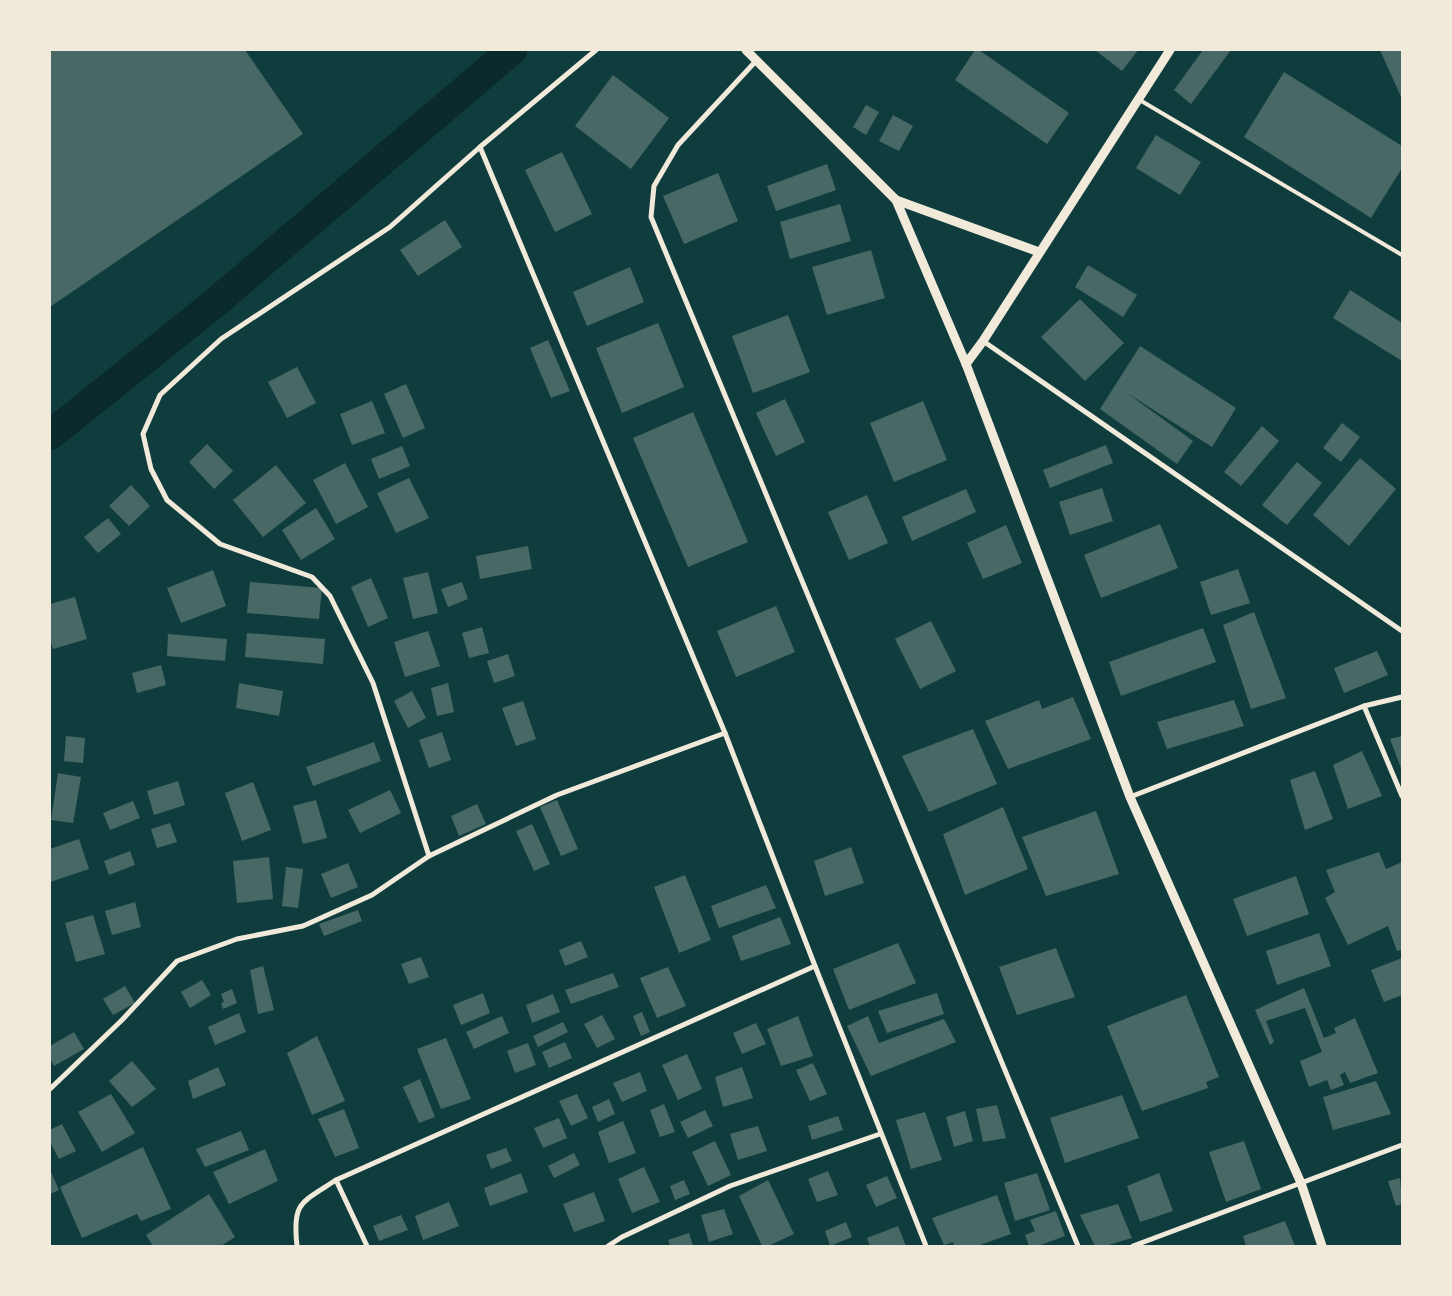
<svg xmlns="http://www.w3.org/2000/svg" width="1452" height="1296" font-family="'Nunito Sans',sans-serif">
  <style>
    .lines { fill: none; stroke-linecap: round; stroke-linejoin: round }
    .canal { stroke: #0a2a2b; stroke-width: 30 }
    .building { fill: #486865 }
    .service { stroke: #f1e9da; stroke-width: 4 }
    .minor { stroke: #f1e9da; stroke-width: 5 }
    .tertiary { stroke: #f1e9da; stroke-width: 9 }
  </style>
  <rect width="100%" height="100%" fill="#0f3d3e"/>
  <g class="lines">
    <path class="canal" d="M50,435L216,302L512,50"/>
  </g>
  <g class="building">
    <path d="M50,50H245L303,134L50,307Z"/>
    <path d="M975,50H979L1069,113L1047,144L955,80Z"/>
    <path d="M1095,50H1138L1122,71Z"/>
    <path d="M1203,50H1231L1191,104L1174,90Z"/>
    <path d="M1380,50H1402V99Z"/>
    <path d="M1284,72L1402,146V168L1371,218L1244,137Z"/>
    <path d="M613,75L669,118L631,169L575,126Z"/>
    <path d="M866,105L879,112L866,135L853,127Z"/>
    <path d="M893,115L913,126L899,151L879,141Z"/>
    <path d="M1156,135L1201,162L1180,195L1136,168Z"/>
    <path d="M562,152L592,214L555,232L525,170Z"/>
    <path d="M827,164L836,190L776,211L767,186Z"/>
    <path d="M718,173L738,221L684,244L663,196Z"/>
    <path d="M840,204L851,241L790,259L780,222Z"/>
    <path d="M445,220L462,247L418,276L400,250Z"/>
    <path d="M871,250L885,298L827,315L812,267Z"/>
    <path d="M1088,265L1137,295L1123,317L1075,287Z"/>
    <path d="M630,267L644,302L587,326L573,292Z"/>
    <path d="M1350,290L1402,323V361L1333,318Z"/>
    <path d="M1080,299L1124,343L1085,381L1041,337Z"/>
    <path d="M788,315L810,372L753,393L732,336Z"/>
    <path d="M658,323L684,387L622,413L596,348Z"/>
    <path d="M548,340L570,391L551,398L530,348Z"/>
    <path d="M1140,346L1236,408L1212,447L1127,393L1193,441L1177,464L1100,409Z"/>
    <path d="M297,367L316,403L287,418L268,382Z"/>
    <path d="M406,384L425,428L403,438L384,394Z"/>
    <path d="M785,399L805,442L776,456L756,413Z"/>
    <path d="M372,401L385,433L352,445L340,414Z"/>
    <path d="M923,401L947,460L894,482L870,423Z"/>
    <path d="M693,412L748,542L688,567L633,438Z"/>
    <path d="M1342,423L1360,437L1341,462L1323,448Z"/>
    <path d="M1262,426L1279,441L1241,486L1224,472Z"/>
    <path d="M207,444L233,471L214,489L189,462Z"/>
    <path d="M1106,445L1113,463L1050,488L1043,470Z"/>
    <path d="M402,446L410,466L379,479L371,459Z"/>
    <path d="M1360,458L1396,489L1349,546L1313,515Z"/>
    <path d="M1297,462L1322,483L1287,525L1262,505Z"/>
    <path d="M345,463L368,507L336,524L313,480Z"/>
    <path d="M276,465L306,503L263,537L233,500Z"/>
    <path d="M409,478L429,518L396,533L377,493Z"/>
    <path d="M131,485L150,506L129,526L109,506Z"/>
    <path d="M1102,488L1113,521L1070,535L1059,502Z"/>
    <path d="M966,489L976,512L912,541L902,517Z"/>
    <path d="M867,495L888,543L849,560L828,512Z"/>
    <path d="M316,508L335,539L301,560L282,530Z"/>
    <path d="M108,518L121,534L98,553L84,537Z"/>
    <path d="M1160,524L1178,568L1101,598L1084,555Z"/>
    <path d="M1006,525L1022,563L983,579L967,543Z"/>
    <path d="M528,546L532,569L480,579L476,556Z"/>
    <path d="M1238,569L1250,603L1211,615L1200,582Z"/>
    <path d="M213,570L226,606L181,623L167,588Z"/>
    <path d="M428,572L438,613L413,619L403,578Z"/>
    <path d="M371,578L388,618L368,627L351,587Z"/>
    <path d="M250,582L322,588L319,619L247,613Z"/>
    <path d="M462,582L468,599L448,607L441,589Z"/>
    <path d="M75,597L87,639L53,649L50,640V604Z"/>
    <path d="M776,606L795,652L736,677L717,631Z"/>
    <path d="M1254,612L1286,698L1251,709L1223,625Z"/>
    <path d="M931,621L956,671L920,689L895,639Z"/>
    <path d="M482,627L489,653L469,658L462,633Z"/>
    <path d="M1203,628L1216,662L1121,696L1109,662Z"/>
    <path d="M428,631L440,666L405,677L394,642Z"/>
    <path d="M247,633L325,639L323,664L245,657Z"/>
    <path d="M168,634L227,639L225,661L167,656Z"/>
    <path d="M1377,651L1388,675L1344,693L1334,668Z"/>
    <path d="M508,654L515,676L494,683L487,661Z"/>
    <path d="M161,665L166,685L137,693L132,673Z"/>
    <path d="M239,683L283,691L279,716L236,708Z"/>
    <path d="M448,683L454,712L437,716L431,688Z"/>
    <path d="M412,691L426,718L408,728L394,701Z"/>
    <path d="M1073,697L1091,739L1008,769L985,721L1039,700L1042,709Z"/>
    <path d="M1234,700L1244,726L1167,749L1157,722Z"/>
    <path d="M523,701L536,739L516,746L502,708Z"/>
    <path d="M973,729L997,784L929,812L902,756Z"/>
    <path d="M442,732L451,760L429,768L419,740Z"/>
    <path d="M66,736L85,738L83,763L64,761Z"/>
    <path d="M1402,736V771L1390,739Z"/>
    <path d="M374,742L381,761L313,786L306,767Z"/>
    <path d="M1362,751L1382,796L1348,809L1333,765Z"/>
    <path d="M1315,771L1333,819L1305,830L1290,780Z"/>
    <path d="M58,773L81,777L73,823L51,820Z"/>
    <path d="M178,781L185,805L154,815L147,791Z"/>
    <path d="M253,782L271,830L242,841L225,793Z"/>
    <path d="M390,790L401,813L360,833L348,810Z"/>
    <path d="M316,800L327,838L303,844L293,806Z"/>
    <path d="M557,800L578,849L561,856L540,807Z"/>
    <path d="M133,801L140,818L110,830L103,813Z"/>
    <path d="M477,804L486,824L459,836L451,816Z"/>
    <path d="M1003,807L1028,869L965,895L943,834Z"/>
    <path d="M1096,811L1119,874L1046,896L1022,837Z"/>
    <path d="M170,823L177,842L157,848L151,829Z"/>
    <path d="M532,824L550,864L534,871L516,831Z"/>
    <path d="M79,839L89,869L50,882V849Z"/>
    <path d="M851,847L864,883L825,896L814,861Z"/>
    <path d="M130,851L135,865L109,875L104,861Z"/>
    <path d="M1379,852L1386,869L1402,862V950L1397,951L1388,926L1348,945L1325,898L1335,892L1326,870Z"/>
    <path d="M269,857L273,899L237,903L233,861Z"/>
    <path d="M348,863L358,887L331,898L321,874Z"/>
    <path d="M286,867L303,869L298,908L282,906Z"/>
    <path d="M685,875L711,940L679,953L654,887Z"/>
    <path d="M1296,876L1309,914L1247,936L1233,899Z"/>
    <path d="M766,885L776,908L719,928L711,906Z"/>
    <path d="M135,902L141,927L112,935L105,911Z"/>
    <path d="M358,910L362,921L324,936L319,924Z"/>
    <path d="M93,915L105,954L76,962L65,923Z"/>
    <path d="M780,917L791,944L741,961L732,936Z"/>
    <path d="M1319,933L1331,966L1277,985L1266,951Z"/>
    <path d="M581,941L588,957L565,966L559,950Z"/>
    <path d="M898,943L916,983L849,1010L833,969Z"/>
    <path d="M1056,948L1075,997L1017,1015L999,967Z"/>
    <path d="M421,957L429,977L409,984L401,964Z"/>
    <path d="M1402,958V995L1384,1002L1371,970Z"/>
    <path d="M263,966L274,1010L258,1014L250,970Z"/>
    <path d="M668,967L686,1006L657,1018L640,978Z"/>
    <path d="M613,973L619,987L571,1004L565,990Z"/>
    <path d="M202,980L211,995L190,1008L181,992Z"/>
    <path d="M125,986L135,1003L113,1015L103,999Z"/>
    <path d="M1304,988L1324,1038L1336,1033L1334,1028L1355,1018L1378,1073L1350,1083L1345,1072L1340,1075L1344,1085L1331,1090L1327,1080L1309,1087L1300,1061L1322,1052L1305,1008L1266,1021L1274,1042L1270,1045L1255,1010Z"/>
    <path d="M232,989L237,1003L223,1009L221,1003L224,1002L221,994Z"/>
    <path d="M483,993L490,1013L461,1025L453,1005Z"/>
    <path d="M937,993L944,1014L887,1033L878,1011Z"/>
    <path d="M553,994L560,1012L532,1023L526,1005Z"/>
    <path d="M1186,995L1219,1077L1206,1082L1208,1088L1142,1111L1107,1026Z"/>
    <path d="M642,1012L650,1032L641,1036L633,1016Z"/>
    <path d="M239,1013L246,1032L215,1045L208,1027Z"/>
    <path d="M602,1015L615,1039L597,1048L584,1024Z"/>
    <path d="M502,1016L509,1033L474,1049L466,1032Z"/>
    <path d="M798,1016L813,1056L781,1066L767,1029Z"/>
    <path d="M868,1016L879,1043L944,1019L956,1042L871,1076L847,1026Z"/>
    <path d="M563,1022L568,1032L538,1047L533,1036Z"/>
    <path d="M756,1023L766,1044L742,1054L733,1033Z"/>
    <path d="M74,1032L84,1049L54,1066L50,1058V1046Z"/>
    <path d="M317,1036L345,1101L312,1115L287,1053Z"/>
    <path d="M446,1038L471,1099L441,1109L417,1049Z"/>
    <path d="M565,1042L572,1058L549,1068L542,1052Z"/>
    <path d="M528,1043L536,1065L515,1073L507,1051Z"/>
    <path d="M687,1054L702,1089L678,1100L662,1065Z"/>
    <path d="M132,1061L156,1089L132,1107L109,1081Z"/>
    <path d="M813,1063L827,1094L810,1101L796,1070Z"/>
    <path d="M218,1067L226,1085L193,1099L188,1081Z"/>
    <path d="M742,1067L753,1098L723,1107L715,1077Z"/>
    <path d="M640,1072L647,1091L622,1102L613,1083Z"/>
    <path d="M420,1079L435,1117L419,1123L403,1087Z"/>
    <path d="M1376,1081L1391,1114L1333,1130L1323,1097Z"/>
    <path d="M111,1094L135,1133L102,1152L78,1112Z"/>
    <path d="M577,1094L588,1118L571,1126L559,1101Z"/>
    <path d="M1122,1095L1139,1138L1065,1163L1050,1118Z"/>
    <path d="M609,1099L615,1114L598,1122L592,1107Z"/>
    <path d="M664,1104L675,1132L660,1137L650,1110Z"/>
    <path d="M997,1105L1006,1138L983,1142L976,1109Z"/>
    <path d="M344,1109L359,1148L335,1157L318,1119Z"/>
    <path d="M705,1110L713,1126L688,1138L680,1122Z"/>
    <path d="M965,1111L973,1141L954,1147L946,1117Z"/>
    <path d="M925,1112L942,1160L911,1169L896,1120Z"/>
    <path d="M838,1116L843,1130L812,1140L808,1126Z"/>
    <path d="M559,1118L567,1138L543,1148L534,1128Z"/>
    <path d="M623,1121L636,1153L609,1163L598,1132Z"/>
    <path d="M62,1124L76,1151L59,1159L50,1142V1130Z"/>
    <path d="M758,1126L767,1151L738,1160L730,1134Z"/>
    <path d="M241,1131L249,1150L205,1167L196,1149Z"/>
    <path d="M715,1141L731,1175L708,1186L692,1152Z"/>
    <path d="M1244,1141L1261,1189L1226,1202L1209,1152Z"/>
    <path d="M143,1147L171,1209L141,1221L137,1214L82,1238L60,1187Z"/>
    <path d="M506,1148L512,1161L491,1169L486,1155Z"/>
    <path d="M265,1149L278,1181L229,1204L213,1172Z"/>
    <path d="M574,1153L580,1165L554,1178L548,1166Z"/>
    <path d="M644,1167L660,1202L632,1213L618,1179Z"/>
    <path d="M50,1170L59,1190L50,1194Z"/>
    <path d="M828,1171L838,1195L817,1202L808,1179Z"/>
    <path d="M521,1173L528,1192L490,1206L484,1188Z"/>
    <path d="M1037,1173L1050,1210L1015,1221L1004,1183Z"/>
    <path d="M1159,1173L1173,1211L1140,1222L1127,1186Z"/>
    <path d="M887,1176L897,1198L876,1207L866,1185Z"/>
    <path d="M1400,1178L1402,1204L1396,1206L1388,1181Z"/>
    <path d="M684,1180L690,1194L675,1200L670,1186Z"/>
    <path d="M768,1180L794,1234L768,1246H762L739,1196Z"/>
    <path d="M594,1192L605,1221L574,1232L563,1204Z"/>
    <path d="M209,1194L235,1237L221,1246H153L146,1235Z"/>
    <path d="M997,1195L1011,1234L977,1246H954L953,1242L944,1245L932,1218Z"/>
    <path d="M449,1202L459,1226L423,1240L415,1216Z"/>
    <path d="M1118,1204L1132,1238L1105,1246H1095L1080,1215Z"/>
    <path d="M724,1209L733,1234L709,1242L701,1215Z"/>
    <path d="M1056,1211L1065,1236L1038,1246H1029L1025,1235L1035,1231L1030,1220Z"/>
    <path d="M401,1215L408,1230L379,1241L373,1226Z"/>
    <path d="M1285,1221L1295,1246H1246L1243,1236Z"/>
    <path d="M846,1222L852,1237L830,1246L825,1231Z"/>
    <path d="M898,1226L906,1246H870L867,1238Z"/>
    <path d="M689,1233L693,1246H670L668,1240Z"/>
  </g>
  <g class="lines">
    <path class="service" d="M1138,99L1402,255"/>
    <g class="minor">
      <path d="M755,62L678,145L654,186L651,217L1078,1246"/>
      <path d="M480,147L725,733L815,966L926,1246"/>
      <path d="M983,341L1402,631"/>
      <path d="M1364,706L1402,796"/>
      <path d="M1130,797L1364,706L1402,697"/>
      <path d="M429,856L373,683L330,596L312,577L220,544L167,500L151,469L143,434L160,395L221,339L390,227L480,147L596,50"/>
      <path d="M50,1089L122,1020L177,961L237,939L303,926L372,895L429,856L557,795L725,733"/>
      <path d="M336,1180L367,1246"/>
      <path d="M297,1246C292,1202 301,1203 336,1180L815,966"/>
      <path d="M608,1246L622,1237L730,1186L880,1134"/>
      <path d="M1133,1246L1402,1145"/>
    </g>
    <g class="tertiary">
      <path d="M746,50L896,200L966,364L1130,797L1301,1183L1322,1246"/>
      <path d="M896,200L1039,252"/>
      <path d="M966,364L983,341L1170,50"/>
    </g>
  </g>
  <rect width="1452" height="1296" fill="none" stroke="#f1e9da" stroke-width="102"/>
</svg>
